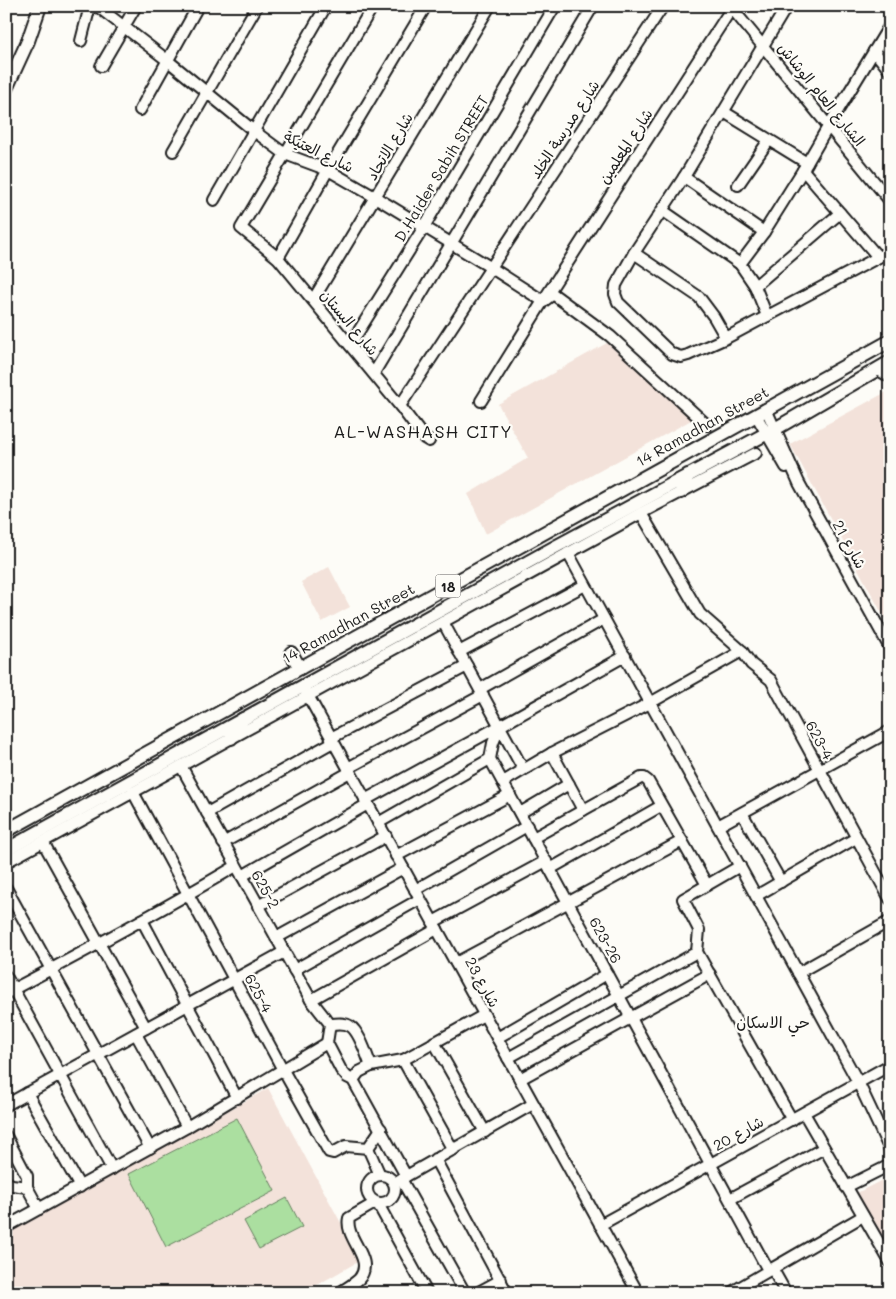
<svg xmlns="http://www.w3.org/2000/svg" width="896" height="1299" font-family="Mali,'Playpen Sans Arabic',sans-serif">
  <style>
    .built { fill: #f3e2da }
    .green { fill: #abdfa0; stroke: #647e5e }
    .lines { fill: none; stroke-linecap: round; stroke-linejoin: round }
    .minor-casing { stroke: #1c1c1c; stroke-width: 14 }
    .major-casing { stroke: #1c1c1c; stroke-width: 16 }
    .minor { stroke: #fdfcf7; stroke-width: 10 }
    .major { stroke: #fdfcf7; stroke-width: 12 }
    .labels { text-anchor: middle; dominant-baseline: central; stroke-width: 4.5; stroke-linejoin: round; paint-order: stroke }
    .shield { fill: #fdfcf7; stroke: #605f5e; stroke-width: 1 }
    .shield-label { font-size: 14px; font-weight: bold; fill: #1c1c1c }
    .street-label { font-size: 15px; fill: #1c1c1c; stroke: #fdfcf7 }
    .neighbourhood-label { font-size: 16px; fill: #1c1c1c; stroke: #fdfcf7 }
    .quarter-label { font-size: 18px; letter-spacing: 1px; fill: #1c1c1c; stroke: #fdfcf7 }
  </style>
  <rect width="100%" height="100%" fill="#fdfcf7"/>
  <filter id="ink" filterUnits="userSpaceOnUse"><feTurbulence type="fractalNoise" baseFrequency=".02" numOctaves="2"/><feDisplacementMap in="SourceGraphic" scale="10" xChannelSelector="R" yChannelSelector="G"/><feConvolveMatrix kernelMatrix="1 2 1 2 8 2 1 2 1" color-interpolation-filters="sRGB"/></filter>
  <g filter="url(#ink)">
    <g class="built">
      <path d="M607,343L693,419L486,534L468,494L528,458L498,404Z"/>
      <path d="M890,390V628L790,444Z"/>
      <path d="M329,567L350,607L322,622L301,582Z"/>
      <path d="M268,1088L361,1260L303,1293H21L6,1280V1230L244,1102Z"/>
      <path d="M890,1176V1250L857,1193Z"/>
    </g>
    <g class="green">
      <path d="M237,1118L275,1191L166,1247L129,1174Z"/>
      <path d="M287,1198L302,1227L259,1249L244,1221Z"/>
    </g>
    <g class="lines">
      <defs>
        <g id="minor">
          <path d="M97,6L167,60L254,131L285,154L328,170L375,197L490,267L543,301"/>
          <path d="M373,6L241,228L278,258L400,406L424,438L429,441"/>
          <path d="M730,6L890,201"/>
          <path d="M787,6L684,177L634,253L616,285L615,294L618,302L672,354L681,357L688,355L726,338L890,251"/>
          <path d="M81,41L90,6"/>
          <path d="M874,51L890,71"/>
          <path d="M101,66L136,6"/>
          <path d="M140,110L198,6"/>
          <path d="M724,112L807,163"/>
          <path d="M173,151L257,6"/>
          <path d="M803,170L878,257"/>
          <path d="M684,177L764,232"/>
          <path d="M738,185L769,140"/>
          <path d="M214,200L326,6"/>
          <path d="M662,210L740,264L755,286L767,316"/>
          <path d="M634,253L699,297L714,317L726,338"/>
          <path d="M278,258L328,170L426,6"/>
          <path d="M740,264L764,232L803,170L829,125L890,25"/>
          <path d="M755,286L840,213"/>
          <path d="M313,300L490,6"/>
          <path d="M544,301L553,294L610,336L707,425"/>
          <path d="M350,345L424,227L555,6"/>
          <path d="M878,370L890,377"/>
          <path d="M374,373L593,6"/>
          <path d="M481,401L543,301L733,6"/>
          <path d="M400,406L663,6"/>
          <path d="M766,409L799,483L890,648"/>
          <path d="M756,415L786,467"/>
          <path d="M641,513L700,614L742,651L751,664L771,680L890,899"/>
          <path d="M568,553L858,1082L890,1150"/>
          <path d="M443,622L523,769"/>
          <path d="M459,652L585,585"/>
          <path d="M480,689L604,619"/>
          <path d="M306,692L638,1293"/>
          <path d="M500,726L493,743L490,759L768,1270"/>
          <path d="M331,738L467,666"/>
          <path d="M552,753L583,810"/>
          <path d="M181,766L311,1000L330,1024L327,1043L341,1070L347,1077L353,1080L406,1176"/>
          <path d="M348,768L483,695"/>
          <path d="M503,782L552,753L650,703L742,651"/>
          <path d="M133,792L283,1070L329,1152L333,1153L346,1146L368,1148L381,1129"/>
          <path d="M365,800L500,726L625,656"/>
          <path d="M207,813L333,742"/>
          <path d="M520,813L569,784"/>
          <path d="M742,813L781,882"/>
          <path d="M378,823L490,759"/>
          <path d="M718,826L890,731"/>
          <path d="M533,838L641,778H644L648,781L707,885"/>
          <path d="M43,842L146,1028"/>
          <path d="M223,843L350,772"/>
          <path d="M396,856L510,795"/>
          <path d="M6,862L641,513L756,453"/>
          <path d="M740,866L683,899L699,930L697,952L792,1120"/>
          <path d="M550,869L661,806"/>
          <path d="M242,876L368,804"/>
          <path d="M6,888L150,1148"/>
          <path d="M415,890L527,826"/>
          <path d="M756,896L856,838"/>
          <path d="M258,906L386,836"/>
          <path d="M142,920L237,1098"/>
          <path d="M433,922L546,861"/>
          <path d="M276,938L403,868"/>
          <path d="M456,963L682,841"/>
          <path d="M294,970L420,899"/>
          <path d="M798,973L890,921"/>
          <path d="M6,976L112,1169"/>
          <path d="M6,993C84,952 161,911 236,866"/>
          <path d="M311,1000L437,929"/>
          <path d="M330,1024C337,1024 344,1022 350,1026C359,1031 367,1056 371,1066"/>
          <path d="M136,1034L187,1127"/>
          <path d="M497,1038L607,974"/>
          <path d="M434,1042L485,1132"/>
          <path d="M508,1058L697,952"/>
          <path d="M403,1060L453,1150"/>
          <path d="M520,1079L710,974"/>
          <path d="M353,1080L359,1072L371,1066L403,1060L484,1015"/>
          <path d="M27,1093L80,1187"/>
          <path d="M6,1105L284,952"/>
          <path d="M804,1113L890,1262"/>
          <path d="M6,1136L27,1176V1187L39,1209"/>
          <path d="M368,1148L380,1175"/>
          <path d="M435,1159L507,1293"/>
          <circle cx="381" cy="1189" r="14"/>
          <path d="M401,1179L465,1293"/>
          <path d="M6,1182L12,1185L27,1187"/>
          <path d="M394,1183L533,1104"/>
          <path d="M846,1187L890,1165"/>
          <path d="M730,1199L824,1148"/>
          <path d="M378,1204L427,1293"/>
          <path d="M600,1225L890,1065"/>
          <path d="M6,1227L187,1127L327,1043"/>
          <path d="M772,1268L786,1293"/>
          <path d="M339,1293C345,1289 354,1284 359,1279C376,1259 344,1239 349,1218L375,1203"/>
          <path d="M477,1293L501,1280"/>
          <path d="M730,1293L863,1216"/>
        </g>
        <g id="major">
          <path d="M6,89L28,41L40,6"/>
          <path d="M681,492L688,475"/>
          <path d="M291,653L300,668"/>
          <path d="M231,738L243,719"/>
          <path d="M6,831L890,341"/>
          <path d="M6,850L557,546L775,429L890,362"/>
        </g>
      </defs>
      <use href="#minor" class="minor-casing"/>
      <use href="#major" class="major-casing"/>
      <use href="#minor" class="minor"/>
      <use href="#major" class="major"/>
    </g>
  </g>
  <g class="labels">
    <rect class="shield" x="435.5" y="574.5" width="25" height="23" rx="4"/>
    <g class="shield-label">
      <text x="448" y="586">18</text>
    </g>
    <g class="street-label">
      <text transform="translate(822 94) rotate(51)">الشارع العام الوشاش</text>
      <text transform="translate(564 129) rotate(-57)">شارع مدرسة الخلد</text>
      <text transform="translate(389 146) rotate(-59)">شارع الاتحاد</text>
      <text transform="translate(625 146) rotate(-57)">شارع المعلمين</text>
      <text transform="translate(319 151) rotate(26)">شارع العتيکة</text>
      <text transform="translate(441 168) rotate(-59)">D.Haider Sabih STREET</text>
      <text transform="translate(350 322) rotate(50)">شارع البستان</text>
      <text transform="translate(702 426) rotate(-29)">14 Ramadhan Street</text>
      <text transform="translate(850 544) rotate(61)">شارع 21</text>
      <text transform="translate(348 623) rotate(-29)">14 Ramadhan Street</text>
      <text transform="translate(820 740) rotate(62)">623-4</text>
      <text transform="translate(266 889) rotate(61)">625-2</text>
      <text transform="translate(606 940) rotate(61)">623-26</text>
      <text transform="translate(483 982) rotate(61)">شارع 23</text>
      <text transform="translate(259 993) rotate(62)">625-4</text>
      <text transform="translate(738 1133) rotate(-29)">شارع 20</text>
    </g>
    <g class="neighbourhood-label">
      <text x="773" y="1021">حي الاسكان</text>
    </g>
    <g class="quarter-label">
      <text x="423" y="431">AL-WASHASH CITY</text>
    </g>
  </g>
  <rect width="896" height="1299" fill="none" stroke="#fdfcf7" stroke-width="25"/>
  <rect x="12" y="12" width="871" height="1274" fill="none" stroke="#1c1c1c" stroke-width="2" filter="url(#ink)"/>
</svg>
